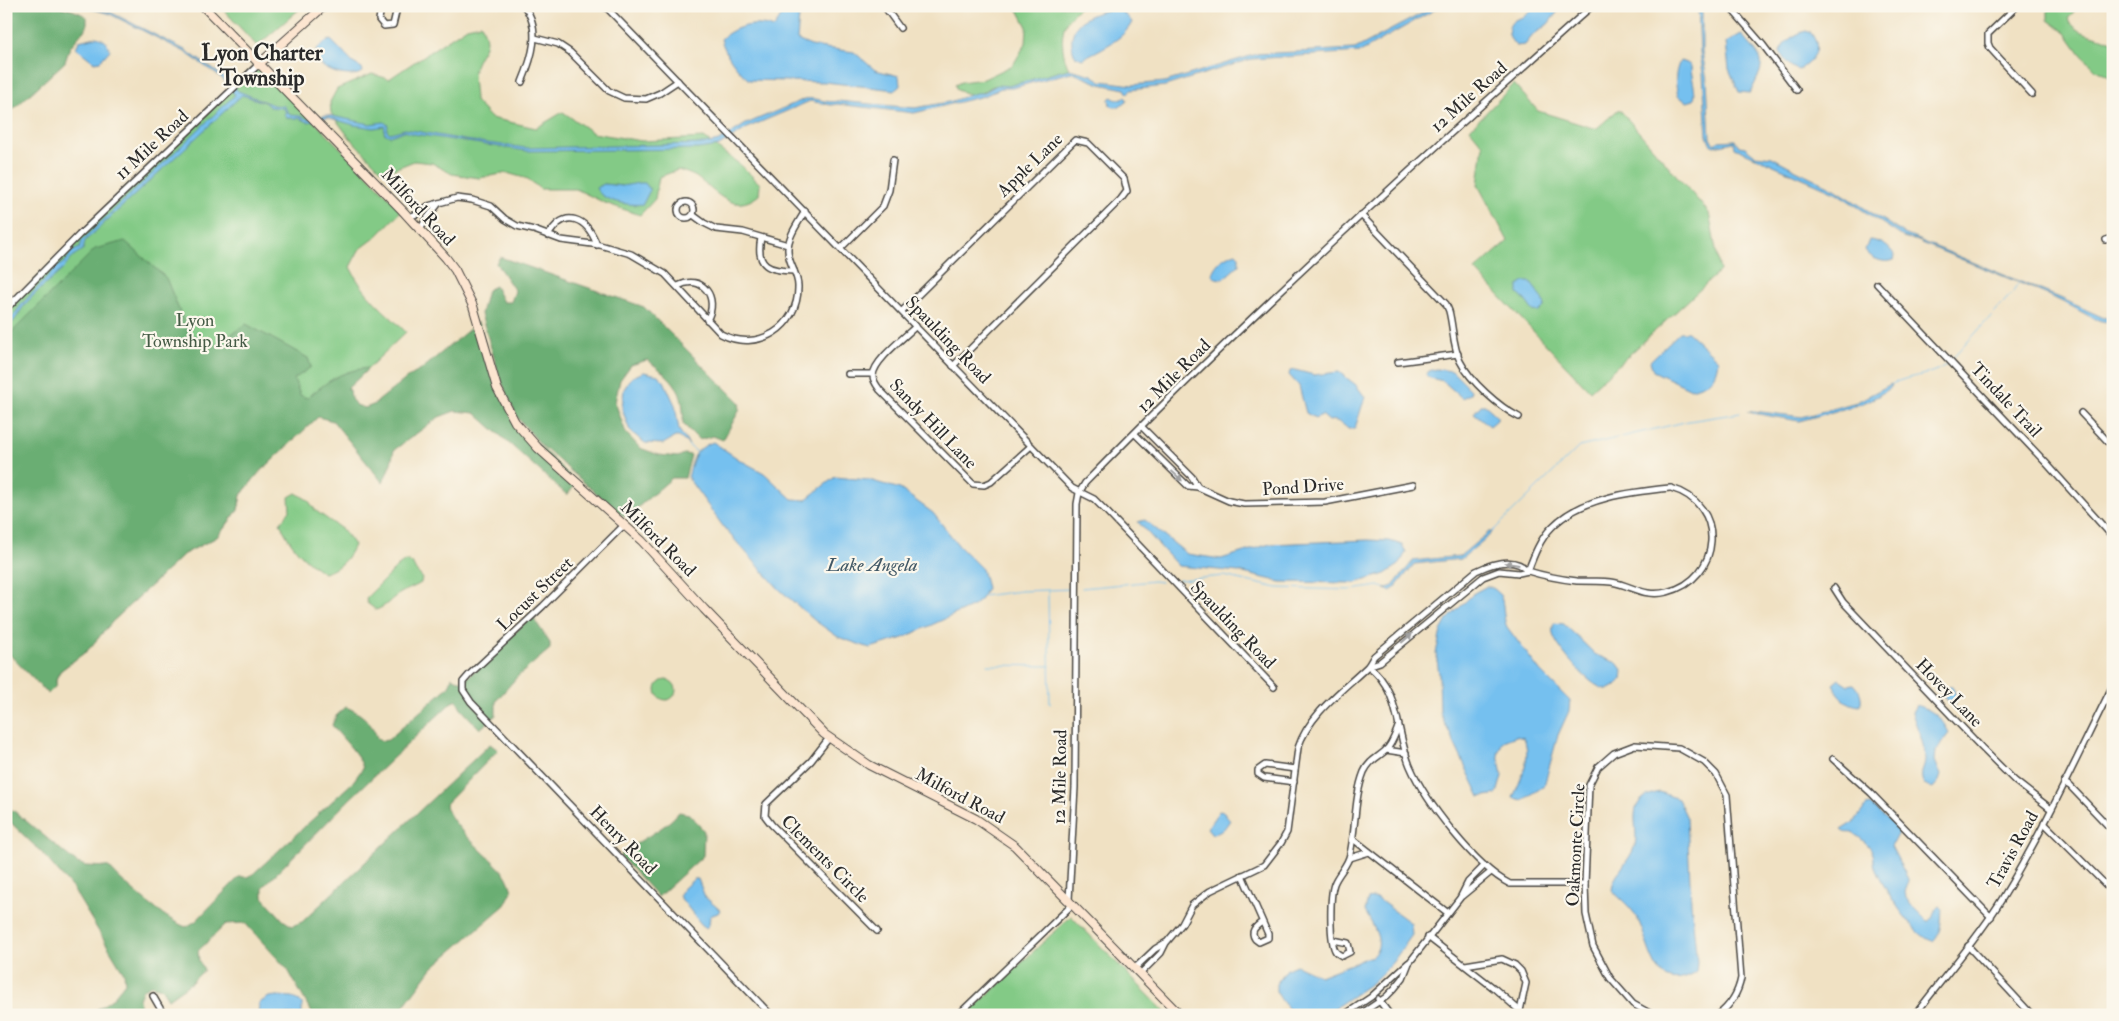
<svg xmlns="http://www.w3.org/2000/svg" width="2119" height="1021" font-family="'IM FELL Double Pica',serif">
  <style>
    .green { fill: #83ca86; stroke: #577a58; fill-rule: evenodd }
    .forest { fill: #6aae73; stroke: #4a6c4f }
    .water { fill: #75c0ef; stroke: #50768d }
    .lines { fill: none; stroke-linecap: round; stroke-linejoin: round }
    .stream { stroke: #75c0ef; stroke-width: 1 }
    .street-casing { stroke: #494642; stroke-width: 8 }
    .secondary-casing { stroke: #494642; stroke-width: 10 }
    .street { stroke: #fff; stroke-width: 5 }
    .secondary { stroke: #fce5d0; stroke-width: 8 }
    .oneway { fill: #a0a0a0 }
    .labels { text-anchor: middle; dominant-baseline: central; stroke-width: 4.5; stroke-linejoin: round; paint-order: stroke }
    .street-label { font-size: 18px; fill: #2b2b2b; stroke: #fbf7ec }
    .park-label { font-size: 18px; fill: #455b46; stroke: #fbf7ec }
    .water-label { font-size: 19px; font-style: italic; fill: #415866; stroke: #fbf7ec }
    .district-label { font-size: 22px; font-weight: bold; fill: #2b2b2b; stroke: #fbf7ec }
  </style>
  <rect width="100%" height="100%" fill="#fbf7ec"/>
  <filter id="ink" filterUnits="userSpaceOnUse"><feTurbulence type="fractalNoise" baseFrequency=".02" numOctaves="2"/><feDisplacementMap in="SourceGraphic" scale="10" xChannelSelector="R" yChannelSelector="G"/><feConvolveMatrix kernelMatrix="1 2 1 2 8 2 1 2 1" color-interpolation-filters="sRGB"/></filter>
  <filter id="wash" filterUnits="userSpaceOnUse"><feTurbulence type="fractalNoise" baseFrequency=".0096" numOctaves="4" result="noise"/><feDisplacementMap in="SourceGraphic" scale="20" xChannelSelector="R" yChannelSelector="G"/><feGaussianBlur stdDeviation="1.12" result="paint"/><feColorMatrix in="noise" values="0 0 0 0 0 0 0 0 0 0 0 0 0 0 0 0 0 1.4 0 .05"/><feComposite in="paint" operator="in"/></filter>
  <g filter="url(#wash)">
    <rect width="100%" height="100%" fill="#f0e1c3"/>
    <g class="green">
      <path d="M220,6H303L257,46Z"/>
      <path d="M1016,6H1081C1075,12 1069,17 1065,25C1060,37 1063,59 1069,69L1009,86H993L981,93L971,95L957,90L955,85L961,82L984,79L1013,65L1026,43L1027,27Z"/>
      <path d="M2048,6H2078L2068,19C2077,35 2097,36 2113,41V79L2096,70L2081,54L2066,33L2048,20Z"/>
      <path d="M481,24C493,49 480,48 474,69C472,78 475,92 475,101L491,118L536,128L563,112L593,133L642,141L704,138L742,166L760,184L759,195C733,216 717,192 696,177C691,174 684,172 678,170L659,177L655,199L640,215L605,203L576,189H540L528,179L507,173L479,178L452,174L432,163L414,161L389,171L380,169L349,137L331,113L330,102L337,89L372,74L389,79L467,27ZM604,184L622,186L635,205L620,201Z"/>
      <path d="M258,65L402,210L375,238L359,250L350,267C364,296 384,310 406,332L257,475L241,495L238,510L226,526L217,537L184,554L112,622L88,650L60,671L56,679V686L6,569V410L9,407L6,404V309L114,202Z"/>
      <path d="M1514,84L1538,111L1596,129L1619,109L1709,213L1720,271L1590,391L1475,270L1508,241L1478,185L1483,145L1470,129Z"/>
      <path d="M296,493L308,500L316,511L343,530L354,545C348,559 339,569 324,573C303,560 290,545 280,523L290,511L289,497Z"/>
      <path d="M405,561L412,563L416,571L422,577L421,583C413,588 405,590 399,594C389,600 389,605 376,610L367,603L366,598L397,567Z"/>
      <circle cx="666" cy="690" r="10"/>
      <path d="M1071,916L1168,1015H966Z"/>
    </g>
    <g class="forest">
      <path d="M6,6C34,6 63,2 87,17V27L70,47L65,62L6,116Z"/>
      <path d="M125,241L166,278L188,332L213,347L246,324L308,358L311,367L294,379L300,395L307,398C328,381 342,370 369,368L347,389L350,390L351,399L356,405L365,408L373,405L407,378L422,369L478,322L497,388L515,422L577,483L567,495L475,413L455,411L439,417L394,450L391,463L383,483L333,421L318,417L257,475L241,495L238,510L217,537L184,554L112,622L88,650L60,671L56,679V686L48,694L6,651V410L9,407L6,404V338L95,249Z"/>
      <path d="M500,257L644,307L740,403L739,411L723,440L713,436L699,440L683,424C685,390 674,379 647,360L631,365L620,380L615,402L626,433L640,448L659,455L678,457L684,454L691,455L685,478H672L630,514L624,516L619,513L542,446L517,417L500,378L481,314L487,290L495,286L503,302H511L515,291L496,263Z"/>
      <path d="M532,616L550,643V649L517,677L496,701V715L480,729L462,710L457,700L452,702L351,798L263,887V897L283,920L292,926L302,922L490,744L498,750L446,804C448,825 490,856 504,873C508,878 510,885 512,891L505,905L432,968L397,1015H313L288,970L245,923L226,924L198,951L199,961L204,970L192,982L168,999L161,988L151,985L143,989L139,999L141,1009L136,1015H92L96,1010L112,999L125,983L124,973L73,889L42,853L6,818L7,808L14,811L77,863L86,866L109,867C122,883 167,921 186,927L196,921L239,877H247L253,874L352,783L363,768C359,753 341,738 332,725L336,716L346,707C361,713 372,722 377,738L382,741L388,740L448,687L451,682L452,677L463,682Z"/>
      <path d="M679,812L689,814L704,831L703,856L658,897L620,856C638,839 664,831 679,812Z"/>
    </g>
    <g class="water">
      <path d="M82,6L110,12L185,50L224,77L238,91L273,105L284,106L290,115L300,116L308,119L327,115L370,124L384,122L388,125L387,131L390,133L405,129L464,140L526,148L705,144L719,141L746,124L805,99C816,97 828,104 837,101L915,108L949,102L976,93H983L997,85L1009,86L1069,69L1092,75L1101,81L1132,85L1165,82L1257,54L1355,49L1436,6H1441L1360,52L1251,59L1165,86L1130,90L1128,94L1125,89L1100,84L1071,72L1012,88H1001L984,96L914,113L837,104L831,105L810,101L749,127L719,146L698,149L527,151L414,134L404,131L390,136L384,133L385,126L374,128L354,125L327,117L308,122L299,118H287L284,114L286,112L283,108L270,107L264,102L242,95L85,241L83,250C67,258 72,261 61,271C49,282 35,292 24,306C18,313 16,323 6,326L22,304L56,268L66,261L71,252L80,248L82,240L235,95L223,79L185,52L110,14Z"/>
      <path d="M1535,6H1562L1548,24L1533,35L1525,45L1516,46C1509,39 1504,27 1515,20C1518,18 1523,18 1526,15C1529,13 1532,9 1535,6Z"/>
      <path d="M1698,6L1702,8V52L1707,80L1710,138L1712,142L1715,144L1719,141L1735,140L1739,146L1745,147L1755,155L1772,157L1796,170L1835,189L1904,234L2060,298L2104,318L2113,317V321C2100,325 2083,312 2071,306C2022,282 1971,264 1922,243L1921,242L1903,237L1837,193L1735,148L1734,142L1714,146L1710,144L1707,136L1703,74L1700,52Z"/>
      <path d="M1118,9L1126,15L1132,22C1124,40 1098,50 1082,59L1075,56C1062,24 1091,11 1118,9Z"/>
      <path d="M784,11L799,16L797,40L811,46L854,52L875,70L899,76L900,86L895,90L825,82L749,80C737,70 725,54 721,39C735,26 756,21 774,28Z"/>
      <path d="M1806,31L1811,33C1823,50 1814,59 1799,70C1790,68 1784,60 1780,52C1784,41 1795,34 1806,31Z"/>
      <path d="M1741,34C1764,61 1768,59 1750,93L1739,92L1729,69L1726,43Z"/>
      <path d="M96,37C105,39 107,42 110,50L100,61L94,62L76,48L79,41Z"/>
      <path d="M331,40L353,63L362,68L363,72C348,80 323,71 314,58C315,49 323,42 331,40Z"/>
      <path d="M1680,61L1687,63L1691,66C1691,77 1697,91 1694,100L1687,102L1678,96C1675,83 1674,74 1680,61Z"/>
      <path d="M1111,97L1117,100L1125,97L1127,99L1126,102C1120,105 1117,110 1110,105L1109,99Z"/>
      <path d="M639,183H645L650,190L643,204C630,206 602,202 596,188L604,184L622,186Z"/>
      <path d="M1869,240C1881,241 1889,246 1895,256L1894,260C1884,264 1871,259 1865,250Z"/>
      <path d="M1236,253L1239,256V265L1223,279L1215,278L1212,274C1215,263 1225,256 1236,253Z"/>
      <path d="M1524,282H1530L1543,299L1545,306L1539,312L1533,311L1525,300L1518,294V286Z"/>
      <path d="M1680,332H1688L1718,360C1716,379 1709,384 1691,389L1653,371L1650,361Z"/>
      <path d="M1436,369L1452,371L1471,390L1470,394L1462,398L1443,381L1430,378L1426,375L1429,371Z"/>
      <path d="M1295,370L1314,375L1339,372L1356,385L1365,397L1355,428L1348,429C1343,424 1337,419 1329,421L1322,415L1315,418L1306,413L1299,386L1289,375L1290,371Z"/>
      <path d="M644,372L658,375L664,381L675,405L679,430L689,445L679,437H675L663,444L645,443L630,431L622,409L624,389L632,377Z"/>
      <path d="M1891,384L1892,386L1878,396L1861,404L1799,421L1747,412L1753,411L1802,417L1857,402Z"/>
      <path d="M1481,405H1485L1497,416V420L1490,426L1474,413Z"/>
      <path d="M713,442L740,460L764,473L792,499L805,500L835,477L869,480L900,489L933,513L959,546L982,569L987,588L981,599L973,606L903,638L870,648L838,637L814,620L779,589L725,529L688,478C693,459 693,450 713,442Z"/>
      <path d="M1145,520L1187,554L1221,559L1270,544L1368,540L1390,541L1402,545L1406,552L1399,565L1385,574L1355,583L1281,582L1239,572L1178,566L1138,522Z"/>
      <path d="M1489,532H1492L1491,534L1461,559L1414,564L1395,588L1390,591L1384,589L1393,586L1413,561L1460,556Z"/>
      <path d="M1487,586C1509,592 1500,612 1507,627L1540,671L1570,701L1569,711L1558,735L1544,786L1523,800L1513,798C1521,777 1532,760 1524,738L1516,736L1503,741L1498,753L1502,776L1497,794L1480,797L1440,713L1439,674L1436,653L1441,631L1447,620L1474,593Z"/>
      <path d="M1554,623L1564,624L1596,655L1617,663L1623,671L1622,679C1618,683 1613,690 1606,689C1592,689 1556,648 1553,634C1552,631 1553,626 1554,623Z"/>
      <path d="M1839,679L1848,685L1854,684C1860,690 1863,698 1860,706C1847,705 1837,696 1833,684Z"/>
      <path d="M1948,686H1951C1957,693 1957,700 1954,709L1943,694V690Z"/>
      <path d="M1916,705C1932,709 1943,719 1949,733L1936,751L1935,761L1941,775L1939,781L1932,789C1929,787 1924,786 1923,782C1919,774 1925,766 1925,759C1925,743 1916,727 1912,712Z"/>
      <path d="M1660,792L1678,799L1687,818L1691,903L1697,962L1696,973C1652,999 1651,942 1636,916C1631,907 1619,898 1612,890C1613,873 1630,862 1635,845C1638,833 1632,816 1637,806C1642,796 1651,794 1660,792Z"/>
      <path d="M1870,805L1890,821L1899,831L1891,846L1909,881L1905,892L1906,897L1914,908L1928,922C1935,919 1932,911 1939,906L1942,908C1941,919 1942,933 1933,941C1915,938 1883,887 1876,870C1873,864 1875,857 1872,851C1870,845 1857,835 1852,833C1847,832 1845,834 1841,830L1855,821L1866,806Z"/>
      <path d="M1219,811L1224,812L1230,820C1225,828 1222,833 1212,834L1207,828Z"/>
      <path d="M694,879H698L705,897L720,910L718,913L710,916L709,925L706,928L701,924L679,896L683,889Z"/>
      <path d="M1373,898L1378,899L1411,923L1412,935L1392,963L1373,982L1324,1015H1294L1282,1001L1276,991V984L1287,969L1296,965L1320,976L1372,956C1387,944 1372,925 1365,911L1368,899Z"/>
      <path d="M277,996L292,997L302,1003V1015H258L259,1003L269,997Z"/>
    </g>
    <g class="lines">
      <g class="stream">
        <path d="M1952,359L2013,292L2018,284"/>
        <path d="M1892,384C1910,374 1934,377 1949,362"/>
        <path d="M688,445L697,452"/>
        <path d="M1492,532L1579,447L1689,421L1740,413"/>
        <path d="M1179,580L1224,576L1277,588L1351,590L1379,586L1384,588"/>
        <path d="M1082,588L1154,581L1161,582"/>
        <path d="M1048,591L1050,704"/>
        <path d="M982,596L1021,591L1072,589"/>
        <path d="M987,665L1050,666"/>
      </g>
    </g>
  </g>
  <g filter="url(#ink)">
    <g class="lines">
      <defs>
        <g id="street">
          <path d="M381,6L379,20L384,26L393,25L397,8"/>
          <path d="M389,6H415"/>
          <path d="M605,6L1072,488L1094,499L1107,512L1274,687"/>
          <path d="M828,6H841"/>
          <path d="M884,6L900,28"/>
          <path d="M1729,6L1763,45L1797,90"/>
          <path d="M2017,6L1988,34V43L1990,48L2032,94"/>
          <path d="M535,38L558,44L570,52L609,91L624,98L646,99L660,93L678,81"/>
          <path d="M522,82C532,58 542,29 524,6"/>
          <circle cx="686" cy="210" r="8"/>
          <path d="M693,215L704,223L716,229L743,232L788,245"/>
          <path d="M1361,215L1446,304L1449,311C1453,326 1453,347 1460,361C1470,381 1499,407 1519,417"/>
          <path d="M408,217L417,214L428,206L457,198L472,200L491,206L505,219L517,226L534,230L561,240L600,245L631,254L665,274L721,334C757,353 799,328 798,286C798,273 787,262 788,249C788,236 799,222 805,211"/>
          <path d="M420,230L425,221L439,203"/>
          <path d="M548,236C565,207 587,218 597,245"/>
          <path d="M761,238C755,267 770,271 794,271"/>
          <path d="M2106,240L2113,238"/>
          <path d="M841,248L883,206L889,190L893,160"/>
          <path d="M1877,284L2047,464L2113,537"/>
          <path d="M678,286C702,273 720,298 707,320"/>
          <path d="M6,295L14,302"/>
          <path d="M6,309L79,235L258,65"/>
          <path d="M902,311L1075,140L1088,143L1124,179L1127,191L1121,199L953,366"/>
          <path d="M916,326C906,336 873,361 873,376C873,381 877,386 880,390L973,484L984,485L991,482L1031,446"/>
          <path d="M1398,362L1458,354"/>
          <path d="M848,374H873"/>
          <path d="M2081,413L2113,447"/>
          <path d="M1142,427L1192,477L1198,487"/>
          <path d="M1135,434L1188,486L1198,487L1229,501L1244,504L1325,502L1413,485"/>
          <path d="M1671,488C1728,504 1722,579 1667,592C1644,598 1632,585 1611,582C1600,581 1588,581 1577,581C1560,579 1544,576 1528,571C1534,555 1540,539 1552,527C1581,497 1632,492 1671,488Z"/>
          <path d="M624,525L543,606L470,674L463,682V690L471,702L771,1015"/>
          <path d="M1834,588L1843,602L1982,748L2015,781L2051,809"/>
          <path d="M1368,666C1400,688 1396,733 1410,766C1425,801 1476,867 1510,884H1585"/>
          <path d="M829,738L811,761L766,804L765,816L772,825L877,931"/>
          <path d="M1386,750L1406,753"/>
          <path d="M1833,759L1871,793L1991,917"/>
          <path d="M1294,782L1264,778L1258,774V770L1265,765L1295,769"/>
          <path d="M2064,783L2070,786L2113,831"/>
          <path d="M2044,823L2113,892"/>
          <path d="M1353,839L1448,913"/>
          <path d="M1350,858L1369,852"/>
          <path d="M1242,875L1268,934V938L1259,942L1255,939C1250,931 1255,927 1262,922"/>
          <path d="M1462,896L1491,872"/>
          <path d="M1069,900L1075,787L1077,504L1079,493L1085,483C1247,317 1419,161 1592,6"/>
          <path d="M1428,937L1495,989L1520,1011L1522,1015"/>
          <path d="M1333,940L1348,943L1350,952L1342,956C1340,955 1337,953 1336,952C1329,943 1330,895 1334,884C1338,873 1348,866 1350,854C1356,828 1354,797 1364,772C1369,761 1377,758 1385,751C1392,745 1395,735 1398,727"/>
          <path d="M1968,946L2032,1015"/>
          <path d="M1465,965L1502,959L1515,965L1521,971L1526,983L1520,1011"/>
          <path d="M1135,968L1155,949L1165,943"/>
          <path d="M1140,974L1161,953L1166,943L1182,924L1192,905L1210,891L1264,865L1281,843L1287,832L1298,748C1309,714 1343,690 1368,666L1374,656L1476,571C1491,564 1515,556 1528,571L1519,573L1499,571L1483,577L1380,662L1368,666"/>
          <path d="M153,996L164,1015"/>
          <path d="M1378,999L1390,1015"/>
          <path d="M958,1015L1073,904"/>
          <path d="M1344,1015L1371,997L1408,963"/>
          <path d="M1359,1015L1386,997L1394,989L1403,978L1409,963L1460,898L1468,882L1484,866"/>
          <path d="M1653,1015L1633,1004L1610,978L1593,946L1586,914L1585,884L1589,785L1598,767L1614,753L1635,745L1679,748L1704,762L1716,774L1727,795L1741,978C1738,994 1731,1005 1718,1015"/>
          <path d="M1915,1015C1944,976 1977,940 2002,899C2044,830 2077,757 2113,685"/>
        </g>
        <g id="secondary">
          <path d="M203,6L402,210L446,258L455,270L473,306L497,388L515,422L538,448L642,541L704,609L824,734L869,765L976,819L1015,846L1180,1015"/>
          <path d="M258,65L324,6"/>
        </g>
      </defs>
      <use href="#street" class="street-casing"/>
      <use href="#secondary" class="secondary-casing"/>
      <use href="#street" class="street"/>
      <use href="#secondary" class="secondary"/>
    </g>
    <defs><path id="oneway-solid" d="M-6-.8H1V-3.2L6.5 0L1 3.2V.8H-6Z" transform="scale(1.25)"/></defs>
    <g class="oneway">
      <use href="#oneway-solid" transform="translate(1177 476) rotate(43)"/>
      <use href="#oneway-solid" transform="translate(1512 564) rotate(-172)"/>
      <use href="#oneway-solid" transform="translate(1407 638) rotate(-41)"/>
    </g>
  </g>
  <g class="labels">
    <g class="street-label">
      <text transform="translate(1469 97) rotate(-42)">12 Mile Road</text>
      <text transform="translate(152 145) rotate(-43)">11 Mile Road</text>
      <text transform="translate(1030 165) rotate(-44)">Apple Lane</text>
      <text transform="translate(418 207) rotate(47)">Milford Road</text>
      <text transform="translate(948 340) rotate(46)">Spaulding Road</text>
      <text transform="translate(1174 376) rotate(-45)">12 Mile Road</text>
      <text transform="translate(2006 400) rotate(47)">Tindale Trail</text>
      <text transform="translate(933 424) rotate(46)">Sandy Hill Lane</text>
      <text transform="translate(1303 487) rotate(-4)">Pond Drive</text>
      <text transform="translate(658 539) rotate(45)">Milford Road</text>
      <text transform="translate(535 594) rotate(-44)">Locust Street</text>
      <text transform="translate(1233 625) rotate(46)">Spaulding Road</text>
      <text transform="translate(1949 693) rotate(46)">Hovey Lane</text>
      <text transform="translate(1060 777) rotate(-89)">12 Mile Road</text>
      <text transform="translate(960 796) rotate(28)">Milford Road</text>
      <text transform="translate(623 840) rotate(46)">Henry Road</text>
      <text transform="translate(1576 845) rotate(-87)">Oakmonte Circle</text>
      <text transform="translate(2013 850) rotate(-61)">Travis Road</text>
      <text transform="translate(825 859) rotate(45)">Clements Circle</text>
    </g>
    <g class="park-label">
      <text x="195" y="320">Lyon<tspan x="195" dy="21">Township Park</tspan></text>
    </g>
    <g class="water-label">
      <text x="872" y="565">Lake Angela</text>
    </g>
    <g class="district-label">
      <text x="262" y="53">Lyon Charter<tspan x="262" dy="25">Township</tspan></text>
    </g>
  </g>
  <rect width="2119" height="1021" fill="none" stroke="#fbf7ec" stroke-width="25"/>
</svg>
